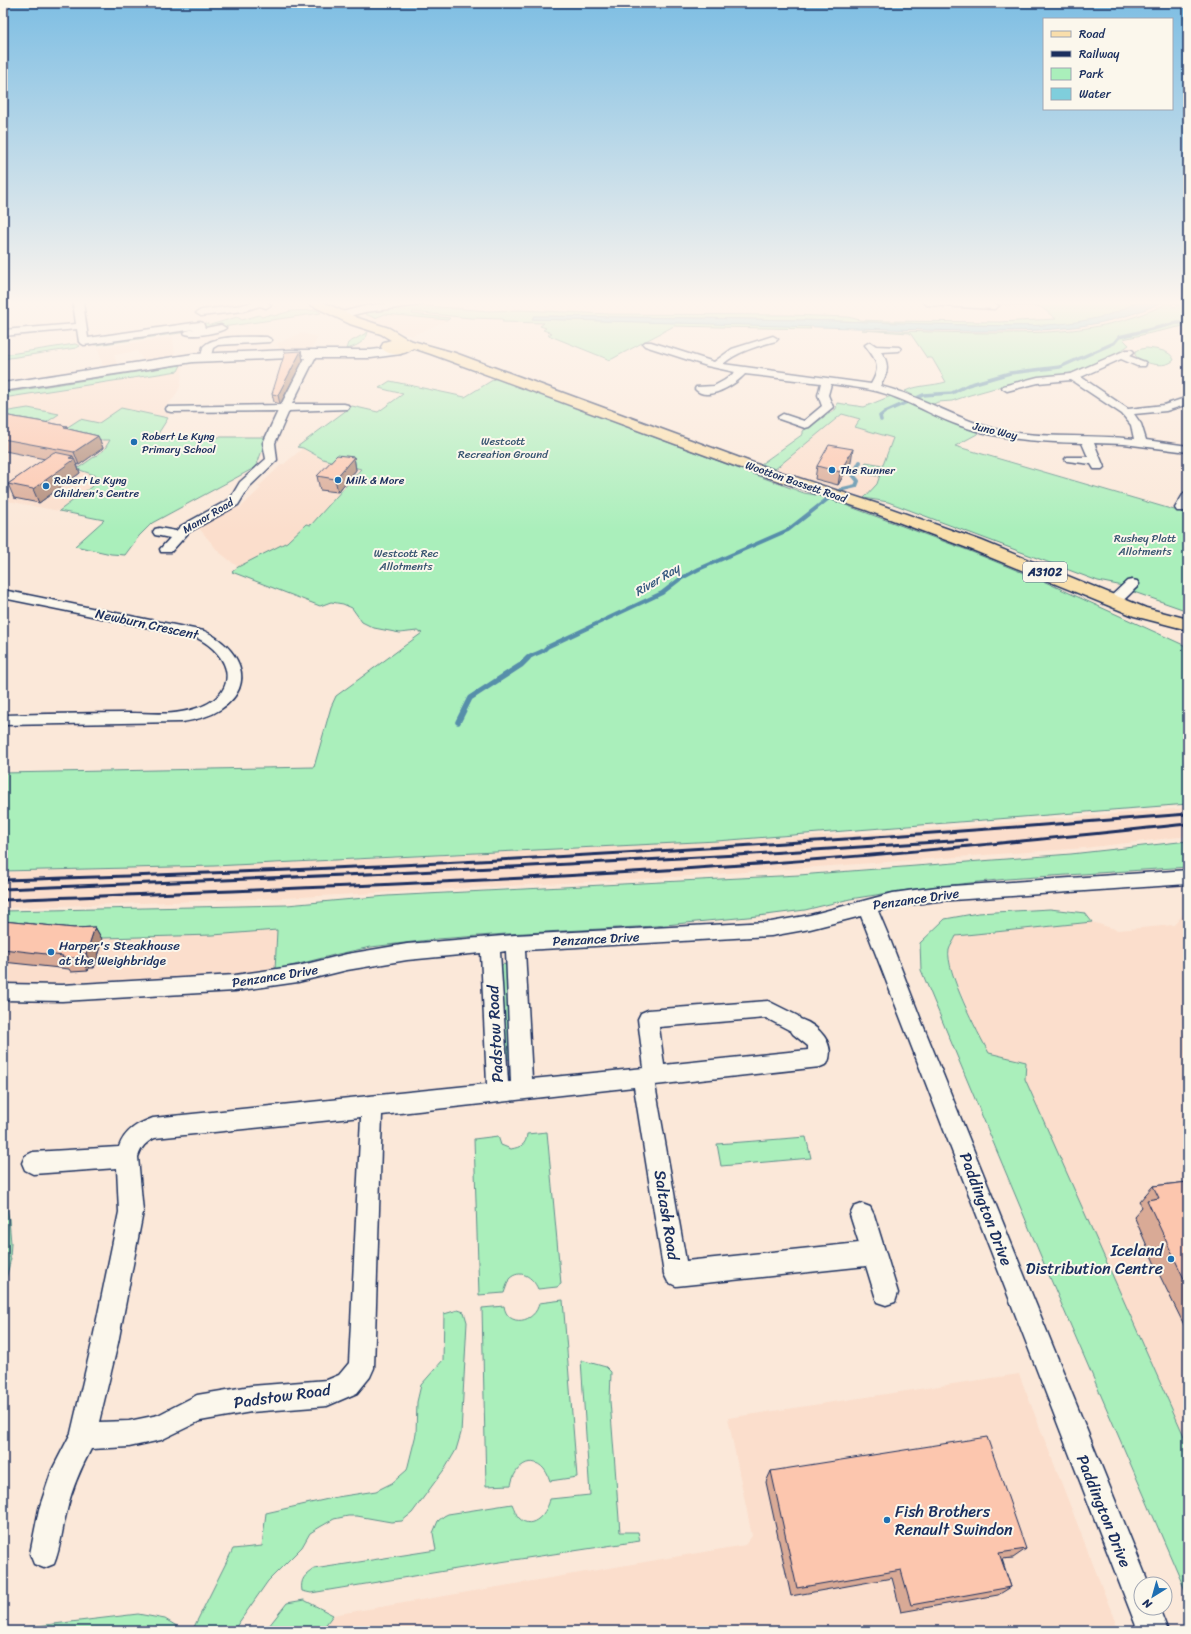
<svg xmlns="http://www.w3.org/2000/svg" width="1191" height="1634" font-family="Sriracha,sans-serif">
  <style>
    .built { fill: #fbdecc }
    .green { fill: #aaefbb; stroke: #628f8c }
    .water { fill: #7fcedc; stroke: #578eaa }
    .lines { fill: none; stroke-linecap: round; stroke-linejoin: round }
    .stream-far2 { stroke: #578eaa; stroke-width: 3.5 }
    .stream-far1 { stroke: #578eaa; stroke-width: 4 }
    .stream { stroke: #578eaa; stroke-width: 5.5 }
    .minor-casing { stroke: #1b2f5e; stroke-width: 3 }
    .secondary-casing { stroke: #1b2f5e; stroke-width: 3 }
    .primary-casing { stroke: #1b2f5e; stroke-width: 3 }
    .minor { fill: #fbf7ec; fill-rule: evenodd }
    .secondary { fill: #fbf7ec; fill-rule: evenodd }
    .primary { fill: #f9deab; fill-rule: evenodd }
    .rail { stroke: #1b2f5e; stroke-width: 3 }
    .wall { fill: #d9aa96; stroke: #1b2f5e }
    .shaded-wall { fill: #b08b7a; stroke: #1b2f5e }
    .building { fill: #fcc6ae; stroke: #1b2f5e }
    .poi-dot { fill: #1f6fb2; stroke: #fbf7ec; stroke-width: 1.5 }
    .labels { text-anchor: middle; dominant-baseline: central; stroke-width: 4; stroke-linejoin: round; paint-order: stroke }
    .far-street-label { font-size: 11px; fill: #1b2f5e; stroke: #fbf7ec }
    .far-poi-label { font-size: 11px; fill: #1b2f5e; stroke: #fbf7ec; text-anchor: start }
    .far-park-label { font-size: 11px; fill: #385571; stroke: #fbf7ec }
    .shield { fill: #fbf7ec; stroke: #5e6b89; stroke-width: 1 }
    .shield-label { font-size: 12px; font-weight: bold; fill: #1b2f5e }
    .far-water-label { font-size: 12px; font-style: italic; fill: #34577e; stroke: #fbf7ec }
    .street-label { font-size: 13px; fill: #1b2f5e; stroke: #fbf7ec }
    .poi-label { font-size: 13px; fill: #1b2f5e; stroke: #fbf7ec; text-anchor: start }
    .near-street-label { font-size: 16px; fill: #1b2f5e; stroke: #fbf7ec }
    .near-poi-label { font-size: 16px; fill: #1b2f5e; stroke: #fbf7ec; text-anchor: end }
  </style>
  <rect width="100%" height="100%" fill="#fbe8d9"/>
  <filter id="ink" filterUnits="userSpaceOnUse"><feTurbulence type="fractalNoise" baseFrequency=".025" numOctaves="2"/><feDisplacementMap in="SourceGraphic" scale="8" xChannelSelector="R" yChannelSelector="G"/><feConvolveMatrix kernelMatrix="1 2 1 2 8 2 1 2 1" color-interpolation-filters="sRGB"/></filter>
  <g filter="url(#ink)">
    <g class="built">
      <path d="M368,313L379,317L385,314L448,320L411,336L364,317Z"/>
      <path d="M301,333L318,337L311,350L278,351L279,346L276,344Z"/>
      <path d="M173,337L175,357L146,361V360H143L137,351L114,355L117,364L103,367L98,348Z"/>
      <path d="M170,365L183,366L180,387L174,398L163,409L165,412H171L156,437L265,436L267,437L256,467L178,508L149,526L99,525L104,520L3,500V391Z"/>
      <path d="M842,414L861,419L855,427L893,438L877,484L864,498L774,470Z"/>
      <path d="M303,448L311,454L361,469L311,525L306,524L287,542L238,567L219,552L198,527L237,507L240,508L261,488L258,487L282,464H284Z"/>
      <path d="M1188,808V836L1084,848L674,877L282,898L3,908V872L370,859L717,841L892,832Z"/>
      <path d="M1188,914V1445L1024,1079L1026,1063L989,1053L977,1032L951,969L949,951L956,936L1092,922L1118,930L1174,925L1183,915Z"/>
      <path d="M3,929L85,938H104L213,935L277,930L275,970L242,974L39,984L3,983Z"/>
      <path d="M1019,1374L1119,1631H321L333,1615L745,1545L752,1536L728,1418Z"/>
    </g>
    <g class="green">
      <path d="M975,302H1136C1095,332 1018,326 969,325C911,324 854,321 796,320C709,318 622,317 534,316L532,319L809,326L811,329L674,326L610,360L548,335L552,333L543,330L546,328L540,326L544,323L502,322L503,319L470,318L413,312L412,314L450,318L448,320L385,314L375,318L365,314L363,311L416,305L488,311L520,310L609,314L790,315L848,317L860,320L885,321L999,322L1056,319L1041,307Z"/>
      <path d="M1172,302H1188V325L1123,339L1129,345L1116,354L1071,373L1020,381L970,395L952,401L938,402L931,405L905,391C918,385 932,386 946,382L932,358H927L910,333L862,330C907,331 951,333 996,333C1058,333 1111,331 1168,303L1175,307L1179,305Z"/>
      <path d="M317,310L321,313L215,328H204L203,324L206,323L210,325L237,317L242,320L259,315L262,317L271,314L274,316L291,311Z"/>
      <path d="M196,327L194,331L97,345L88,344Z"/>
      <path d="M368,332C366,342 355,347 346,349L348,343Z"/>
      <path d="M75,344L80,346L76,348L3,359V355Z"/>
      <path d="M1146,348C1155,349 1171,350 1174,360C1165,369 1143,364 1135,355V353L1137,350Z"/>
      <path d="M181,365L178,371L3,398V393Z"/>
      <path d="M496,378L804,493L821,496L967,550L1043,581L1188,647V804L717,841L214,866L3,871V773L314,767L331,707L336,696L422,633L417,631L400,633L374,628L362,622L352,608L343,604L331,602L320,606L232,572L238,567L287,542L306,524L311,525L361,469L323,459L303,448L297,447L352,406L378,412L403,394L379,388L390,381L465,397Z"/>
      <path d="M891,396L944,420L979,433L955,446L1188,514V611L1131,591L1123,586L1098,581L888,502L864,498L877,484L883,466L877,476L860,473L866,462L883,465L893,438L855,427L860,419L842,414L774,470L761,464L803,434V431L836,409L837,403L864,407Z"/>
      <path d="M28,408L59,414L35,430L3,425V412Z"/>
      <path d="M121,408L168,418L156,437H267L256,467L152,523L139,536L125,555L111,554L75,546L104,520L59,511L103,478L77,469L104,450L110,440H102L60,432L80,419L99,423Z"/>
      <path d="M1188,841V867L1007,879L914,889L850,899L805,910L758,916L655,926L506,934L437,939L371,947L338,954L275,970L277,930L213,935L104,938H85L3,929V911L287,905L387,896L799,875L1071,854Z"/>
      <path d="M1050,909L1085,913L1092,922L956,936C954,941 950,946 949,950C945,970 978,1034 989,1053L1026,1062L1025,1079L1188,1445V1597L1045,1266L921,970L920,943L945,919L978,913Z"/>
      <path d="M504,964L508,967L512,1058L506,1060L500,966Z"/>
      <path d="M547,1132L561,1284L557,1287L538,1289C533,1277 520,1268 509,1279L504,1293L479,1295L474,1139L498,1136L501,1145L511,1149C521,1147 526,1145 527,1134Z"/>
      <path d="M806,1137L811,1158L721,1166L717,1144Z"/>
      <path d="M3,1164L6,1203L9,1219L11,1243L10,1258H11L3,1292Z"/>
      <path d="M563,1300L577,1477L550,1481C542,1454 517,1457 511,1485L486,1486L482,1308L504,1306C507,1328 536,1323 539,1303Z"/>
      <path d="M458,1310L464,1312L467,1322L461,1433L456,1450L446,1467L412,1513L402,1521L391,1522L357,1516H348L334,1519L320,1527L310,1533L302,1547L268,1581L233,1631H192L233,1549L262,1546L266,1513L337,1497L376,1491L392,1483L407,1470L416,1434L417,1402L421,1385L443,1360L444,1314Z"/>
      <path d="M581,1360L606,1367L611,1372L610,1401L620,1532H638L640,1541L487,1564L311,1593L302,1591C300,1579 305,1575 314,1569L436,1550L433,1533L438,1521L444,1516L448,1514L512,1504C514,1508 516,1515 519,1518C533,1532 548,1511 550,1499L590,1495Z"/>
      <path d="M304,1600L333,1615L321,1631H265L287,1603Z"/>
      <path d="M138,1614L165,1619L185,1631H3V1628H20Z"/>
    </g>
    <path class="water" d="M1136,302H1163C1094,333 1035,331 962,331L532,319L534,316C622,317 709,318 796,320C854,321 912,324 969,325C1020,326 1092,330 1136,302Z"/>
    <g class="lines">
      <path class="stream-far2" d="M881,420L880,416L885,412L923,395L952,393L968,385L1010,373L1060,367L1114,343L1119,337L1177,323H1188"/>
      <path class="stream-far1" d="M527,659C533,653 542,654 547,647L662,593L680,579L699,569L788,530L834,494L843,489L856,486L858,481L853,475L860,462"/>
      <path class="stream" d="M458,722L470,698L521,665L528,658"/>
      <defs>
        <g id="minor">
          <path d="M73,302H83L88,338L200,322L203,323L205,328L221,325L226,328C221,333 189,338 184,333L186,331L195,329L84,345L79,342L77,329L3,336V330L76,324Z"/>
          <path d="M253,302H267L271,305L266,308L260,306L243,311L201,316L196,313L201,310L242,305Z"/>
          <path d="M396,302H424L420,305L365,312L341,318L336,315L338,313L365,306Z"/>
          <path d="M923,302C935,302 992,300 999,306L994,309L927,305Z"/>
          <path d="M773,336L778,339L776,341C758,346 738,351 723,364L871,384C882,366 876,360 865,345L870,342L876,346L899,347L901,349L899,351L881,352C890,364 888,373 880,386C923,396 960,422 1003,431C1047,439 1091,434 1134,439L1131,425L1122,414L1071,380L1038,383L1007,391L1002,388L1003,386L1038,377L1071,374L1126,350H1132L1134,352L1129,356L1145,362L1146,364L1145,366H1137L1121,359L1081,377L1128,409L1164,405L1188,397V404L1166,411L1134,414L1141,424L1146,440L1188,446V452L1124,444L1094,443L1104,467L1102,469H1094L1091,464L1067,461L1065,459L1067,457H1088L1082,443C1041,442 1001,440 961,426C939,419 919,406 897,398C876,389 853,387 831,384L828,395L833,407L809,427L805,428L779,419L778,417L783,414L804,421L822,406L818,395L821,383L745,374C736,384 707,403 695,389L696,387L714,386L725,380L735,372L707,366L645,346L643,344L645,342H651L714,362L732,349Z"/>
          <path d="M267,337L272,340L270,342L218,345L213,348L210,359H202L201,357L203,347C214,334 251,337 267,337Z"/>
          <path d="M312,351L317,354L292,404H344L348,405L349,407L348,409L289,411L275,443L277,460L249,487L238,505L189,532L171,552H161L160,549L170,538L155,535L153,532L155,529L159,528L176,531L181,526L230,499L240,482L266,459L263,443L278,411L171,412L167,411L166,409L167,407L281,405L307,354Z"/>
          <path d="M1188,492V506L1185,511H1177L1175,508L1184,493Z"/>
          <path d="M1132,580L1137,581L1139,584L1137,587C1129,594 1121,607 1109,604L1107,601L1109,598L1127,581Z"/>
          <path d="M3,590L204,631C238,646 259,684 221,709C209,717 195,720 182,722L3,725V715C45,714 86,713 128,713C149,713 173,716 194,709C240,696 235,656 195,637L3,598Z"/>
          <path d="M1188,870V884L937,901L893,907L878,911L889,937L923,1025L1149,1584H1141V1608H1159L1168,1631H1138L861,916L810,929L771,936L525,950L532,1079L644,1068L638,1019L641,1013L648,1010L768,1001L798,1016L800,1019C818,1025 837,1044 827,1064L820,1067L655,1085L686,1261L859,1243L850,1215L854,1207L862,1204L870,1207L874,1215L898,1293L895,1302L886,1305L877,1302L866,1266L676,1286L668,1282L664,1274L634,1087L382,1115L374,1368L370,1377L357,1393L327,1406L251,1412L200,1421L161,1440L129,1447L91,1449C81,1468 72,1488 67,1510C62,1528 61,1547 54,1564L44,1568L34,1564L30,1554L39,1509L52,1470L71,1433L92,1343L119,1212L117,1168L33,1174L25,1170L22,1163L25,1156L33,1152L119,1147C125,1130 137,1124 153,1118L487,1084L481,953L407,960L347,970L298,982L235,991L62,1001L3,1000V984L62,985L235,975L298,966L347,954L407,944L515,935L771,922L810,915L893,893L937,887ZM506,951L511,1082H508L500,952ZM766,1018L791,1031L793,1034L808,1046V1050L664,1065L659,1027ZM361,1117L349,1363L339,1375L327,1380L251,1386L197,1395L158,1415L129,1421L99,1422L118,1343L143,1212L138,1157C141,1147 146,1142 155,1138Z"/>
        </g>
        <path id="secondary" d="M396,347L401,348L402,351L401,354L371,358H290L193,362L3,391V383L193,354L290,350H371Z"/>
        <path id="primary" d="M307,302H323L358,318L389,328L409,340L455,353L756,464L878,504L982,541L1146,608L1188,619V630L1134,616L970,549L866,510L746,470L431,354L413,348C404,356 388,357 381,347L384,342L391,340L381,334L350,324L309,304Z"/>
      </defs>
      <use href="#minor" class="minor-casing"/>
      <use href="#secondary" class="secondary-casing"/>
      <use href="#primary" class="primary-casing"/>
      <use href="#minor" class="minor"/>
      <use href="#secondary" class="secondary"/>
      <use href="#primary" class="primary"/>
      <g class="rail">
        <path d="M3,880C168,875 333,869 498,860C728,848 958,832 1188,814"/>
        <path d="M3,889L416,872L737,855L967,840"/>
        <path d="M3,900C249,890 496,882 742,865C891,855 1040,839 1188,824"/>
      </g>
    </g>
    <g class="wall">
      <path d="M301,351L303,360L280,404L274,402L272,394Z"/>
      <path d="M3,415L67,426L68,429L98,436L103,448L79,465L77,464L80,473L39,503L14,498L8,484L45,459L5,451L3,452Z"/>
      <path d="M354,457L356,470L338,492L320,490L317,476Z"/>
      <path d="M851,462L838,485L815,479L817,466Z"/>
      <path d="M3,921L74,928L95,927L103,941L94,968H89L88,971L71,972L69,969L3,962Z"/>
      <path d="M1188,1182V1333L1160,1276L1134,1216L1142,1207L1139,1202L1153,1186Z"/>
      <path d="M771,1471L1026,1549L1013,1558L1002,1559L1011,1587L998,1595L901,1612L892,1578L791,1596L766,1482Z"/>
    </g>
    <g class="shaded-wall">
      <path d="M301,351L303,360L280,404L278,395Z"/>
      <path d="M98,436L103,448L79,465L74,452Z"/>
      <path d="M853,449L851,462L838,485L840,472Z"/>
      <path d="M73,456L80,473L39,503L33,489Z"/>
      <path d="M354,457L356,470L338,492L335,479Z"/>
      <path d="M95,927L103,941L94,968L86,954Z"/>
      <path d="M81,954L89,968L88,971L80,958Z"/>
    </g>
    <g class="building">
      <path d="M301,351L278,395L272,394L285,352Z"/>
      <path d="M3,415L67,426L64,428L98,436L74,452L3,439Z"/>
      <path d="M829,445L853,449L840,472L817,466Z"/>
      <path d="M54,452L73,456L69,458L75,459L33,489L8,484Z"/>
      <path d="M337,455L354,457L335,479L317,476Z"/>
      <path d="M3,921L74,928L95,927L86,954H81L80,958H62L63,956L3,949Z"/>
      <path d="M1188,1182V1287L1175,1260L1147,1200L1159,1198L1153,1186Z"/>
      <path d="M987,1437L1026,1549L999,1553L1011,1587L911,1605L901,1570L797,1588L771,1471Z"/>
    </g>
  </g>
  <linearGradient id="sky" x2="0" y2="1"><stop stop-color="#7ebee3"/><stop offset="0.57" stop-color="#fdf5ee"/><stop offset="1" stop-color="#fdf5ee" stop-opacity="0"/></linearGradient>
  <rect width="1191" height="531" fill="url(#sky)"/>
  <g class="poi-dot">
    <circle cx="134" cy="442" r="4"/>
    <circle cx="832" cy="470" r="4"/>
    <circle cx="338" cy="480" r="4"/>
    <circle cx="46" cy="486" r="4"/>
    <circle cx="51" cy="952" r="4"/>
    <circle cx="1171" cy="1259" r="4"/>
    <circle cx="887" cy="1520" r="4"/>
  </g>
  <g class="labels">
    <g class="far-street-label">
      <text transform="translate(995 431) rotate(13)">Juno Way</text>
      <text transform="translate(796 482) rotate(19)">Wootton Bassett Road</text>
      <text transform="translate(208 516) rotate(-31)">Manor Road</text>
    </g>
    <g class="far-poi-label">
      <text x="142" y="436">Robert Le Kyng<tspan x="142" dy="13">Primary School</tspan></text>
      <text x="840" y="470">The Runner</text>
      <text x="54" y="480">Robert Le Kyng<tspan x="54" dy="13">Children's Centre</tspan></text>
      <text x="346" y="480">Milk &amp; More</text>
    </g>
    <g class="far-park-label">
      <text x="503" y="441">Westcott<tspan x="503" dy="13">Recreation Ground</tspan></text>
      <text x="1145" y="538">Rushey Platt<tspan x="1145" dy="13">Allotments</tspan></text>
      <text x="406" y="553">Westcott Rec<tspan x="406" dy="13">Allotments</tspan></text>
    </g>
    <rect class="shield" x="1023" y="562" width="44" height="20" rx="3"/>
    <g class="shield-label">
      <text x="1045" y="572">A3102</text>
    </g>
    <g class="far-water-label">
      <text transform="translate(657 580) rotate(-31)">River Ray</text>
    </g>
    <g class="street-label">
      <text transform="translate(147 624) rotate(12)">Newburn Crescent</text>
      <text transform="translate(916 899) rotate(-8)">Penzance Drive</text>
      <text transform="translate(596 939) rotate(-3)">Penzance Drive</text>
      <text transform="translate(275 976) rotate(-9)">Penzance Drive</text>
    </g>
    <g class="poi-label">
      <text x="59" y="945">Harper's Steakhouse<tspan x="59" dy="15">at the Weighbridge</tspan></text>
    </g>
    <g class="near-street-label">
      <text transform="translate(495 1034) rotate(-93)">Padstow Road</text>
      <text transform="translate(986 1209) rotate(69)">Paddington Drive</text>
      <text transform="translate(667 1215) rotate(81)">Saltash Road</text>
      <text transform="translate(282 1396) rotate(-8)">Padstow Road</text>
      <text transform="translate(1104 1511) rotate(68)">Paddington Drive</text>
    </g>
    <g class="near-poi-label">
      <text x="1163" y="1250">Iceland<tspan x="1163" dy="18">Distribution Centre</tspan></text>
      <text x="895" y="1511" text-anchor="start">Fish Brothers<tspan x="895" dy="18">Renault Swindon</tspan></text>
    </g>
  </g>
  <rect width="1191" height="1634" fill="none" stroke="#fbf7ec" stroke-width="16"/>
  <rect x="8" y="8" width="1175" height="1618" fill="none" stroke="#1b2f5e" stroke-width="1.5" filter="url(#ink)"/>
  <rect x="1043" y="18" width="130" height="92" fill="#fbf7ec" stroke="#a1a7b3"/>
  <rect x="1051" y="31" width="20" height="6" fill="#f9deab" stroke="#a1a7b3"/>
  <text x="1079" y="38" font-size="12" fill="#1b2f5e">Road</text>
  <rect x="1051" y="51" width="20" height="6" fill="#1b2f5e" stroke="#a1a7b3"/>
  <text x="1079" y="58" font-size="12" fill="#1b2f5e">Railway</text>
  <rect x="1051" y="68" width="20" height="12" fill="#aaefbb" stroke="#a1a7b3"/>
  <text x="1079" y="78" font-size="12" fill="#1b2f5e">Park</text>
  <rect x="1051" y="88" width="20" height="12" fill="#7fcedc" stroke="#a1a7b3"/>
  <text x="1079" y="98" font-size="12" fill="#1b2f5e">Water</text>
  <g transform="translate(1153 1596) rotate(217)"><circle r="19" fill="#fbf7ec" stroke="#a1a7b3"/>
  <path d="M0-3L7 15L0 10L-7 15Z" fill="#1f6fb2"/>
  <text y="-6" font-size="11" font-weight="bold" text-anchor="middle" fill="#1b2f5e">N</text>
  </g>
</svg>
